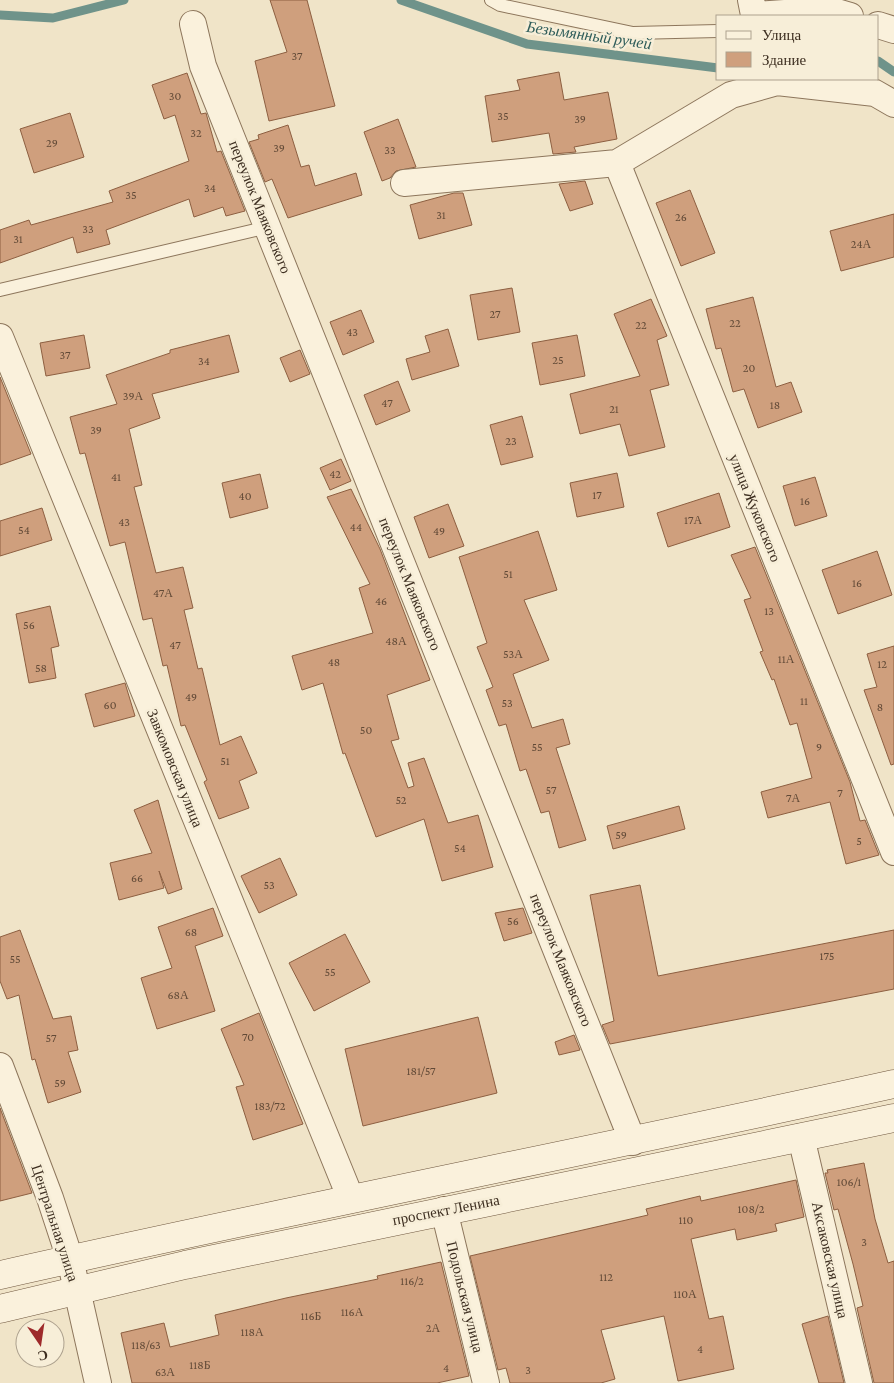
<svg xmlns="http://www.w3.org/2000/svg" width="894" height="1383" font-family="'Crimson Pro',serif">
  <style>
    .lines { fill: none; stroke-linecap: round; stroke-linejoin: round }
    .stream { stroke: #6f938a; stroke-width: 9 }
    .building { fill: #cf9f7d; stroke: #8d5f41 }
    .service-casing { stroke: #8d765c; stroke-width: 14 }
    .minor-casing { stroke: #8d765c; stroke-width: 28 }
    .secondary-casing { stroke: #6f573f; stroke-width: 29 }
    .service { stroke: #faf1dc; stroke-width: 12 }
    .minor { stroke: #faf1dc; stroke-width: 26 }
    .secondary { stroke: #faf1dc; stroke-width: 28 }
    .labels { text-anchor: middle; dominant-baseline: central; stroke-width: 5; stroke-linejoin: round; paint-order: stroke }
    .number-label { font-size: 12px; fill: #624a37 }
    .street-label { font-size: 15px; fill: #3d2e20; stroke: #f7eed8 }
    .water-label { font-size: 16px; font-style: italic; fill: #2f5d5a; stroke: #f7eed8 }
  </style>
  <rect width="100%" height="100%" fill="#f0e4c8"/>
  <g class="lines">
    <g class="stream">
      <path d="M401,0L527,44L718,68"/>
      <path d="M0,15L53,18L124,0"/>
      <path d="M878,61L894,72"/>
    </g>
  </g>
  <g class="building">
    <path d="M270,0H307L335,106L269,121L255,61L287,52Z"/>
    <path d="M559,72L564,100L608,92L617,139L574,147L576,152L553,154L549,133L492,142L485,96L520,90L517,80Z"/>
    <path d="M187,73L201,114L206,113L217,152L221,151L245,211L226,216L223,207L194,217L189,199L106,230L110,244L77,253L73,237L0,263V230L29,220L31,225L113,202L109,191L189,161L175,115L164,119L152,85Z"/>
    <path d="M70,113L84,157L34,173L20,129Z"/>
    <path d="M398,119L416,167L396,171L390,178L382,181L364,132Z"/>
    <path d="M288,125L301,167L309,165L315,186L356,173L362,195L288,218L272,179L265,182L249,142L259,139L258,135Z"/>
    <path d="M585,181L593,204L570,211L559,184Z"/>
    <path d="M690,190L715,253L681,266L656,203Z"/>
    <path d="M454,193H463L472,225L419,239L410,205Z"/>
    <path d="M894,214V257L841,271L830,231Z"/>
    <path d="M512,288L520,332L478,340L470,295Z"/>
    <path d="M753,297L776,387L791,382L802,412L758,428L744,389L733,392L721,348L716,349L706,309Z"/>
    <path d="M651,299L667,336L657,340L669,385L650,390L665,447L629,456L620,424L580,434L570,394L640,376L614,314Z"/>
    <path d="M361,310L374,342L343,355L330,322Z"/>
    <path d="M448,329L459,366L412,380L406,359L430,352L425,336Z"/>
    <path d="M84,335L90,368L46,376L40,343Z"/>
    <path d="M229,335L239,372L152,394L160,418L129,429L142,485L134,487L156,573L183,567L193,608L184,610L198,669L202,668L220,745L241,736L257,773L239,781L249,808L219,819L204,782L207,780L185,725L181,726L167,665L163,666L152,618L143,620L125,542L110,546L85,453L80,454L70,417L117,404L106,375L170,353V350Z"/>
    <path d="M577,335L585,376L540,385L532,343Z"/>
    <path d="M300,350L310,374L290,382L280,358Z"/>
    <path d="M0,377L31,454L0,465Z"/>
    <path d="M398,381L410,411L376,425L364,395Z"/>
    <path d="M522,416L533,457L501,465L490,425Z"/>
    <path d="M341,459L351,481L330,490L320,468Z"/>
    <path d="M617,473L624,507L577,517L570,483Z"/>
    <path d="M260,474L268,508L230,518L222,483Z"/>
    <path d="M815,477L827,516L795,526L783,486Z"/>
    <path d="M351,489L380,549L430,680L387,695L399,739L391,741L408,788L414,786L408,763L424,758L448,823L478,815L493,867L442,881L424,819L376,837L345,753L343,754L323,683L302,690L292,656L373,633L359,588L370,584L327,497Z"/>
    <path d="M719,493L730,527L668,547L657,513Z"/>
    <path d="M448,504L464,546L429,558L414,517Z"/>
    <path d="M42,508L52,540L0,556V521Z"/>
    <path d="M538,531L557,590L524,600L549,660L513,674L532,728L563,719L570,744L556,748L586,840L559,848L549,811L541,813L526,769L520,771L506,724L499,726L486,690L493,687L477,647L487,643L459,557Z"/>
    <path d="M755,547L850,782L860,821L865,820L879,855L846,864L830,802L768,818L761,792L812,778L797,723L790,725L774,679L772,680L760,652L763,651L744,600L751,598L731,555Z"/>
    <path d="M877,551L892,595L838,614L822,570Z"/>
    <path d="M50,606L59,646L51,648L56,678L29,683L16,614Z"/>
    <path d="M894,646V764L891,765L864,690L877,687L867,654Z"/>
    <path d="M125,683L135,716L94,727L85,694Z"/>
    <path d="M158,800L182,889L168,894L159,871L164,888L119,900L110,863L152,853L134,810Z"/>
    <path d="M679,806L685,829L613,849L607,826Z"/>
    <path d="M280,858L297,895L259,913L241,876Z"/>
    <path d="M640,885L658,976L894,930V989L610,1044L602,1025L614,1021L590,895Z"/>
    <path d="M213,908L223,936L195,946L215,1011L157,1029L141,978L172,968L158,927Z"/>
    <path d="M523,908L532,933L504,941L495,913Z"/>
    <path d="M20,930L53,1019L71,1016L78,1050L68,1052L81,1092L48,1103L35,1059L32,1060L19,995L7,999L0,981V937Z"/>
    <path d="M345,934L370,982L314,1011L289,963Z"/>
    <path d="M259,1013L303,1124L253,1140L236,1087L244,1085L221,1029Z"/>
    <path d="M478,1017L497,1093L363,1126L345,1049Z"/>
    <path d="M574,1035L580,1050L559,1055L555,1042Z"/>
    <path d="M0,1108L32,1193L0,1201Z"/>
    <path d="M864,1163L875,1219L888,1263L894,1261V1383H874L857,1308L863,1306L853,1264L838,1209L834,1210L825,1173H828L827,1170Z"/>
    <path d="M796,1180L804,1217L775,1224L777,1231L737,1240L735,1229L691,1239L709,1319L723,1316L734,1369L678,1381L664,1316L601,1330L615,1379L601,1383H510L506,1368L498,1370L470,1256L648,1215L646,1209L700,1196L701,1201Z"/>
    <path d="M441,1262L469,1376L437,1383H132L121,1333L164,1323L170,1347L219,1335L215,1315L286,1298L378,1279L377,1276Z"/>
    <path d="M828,1316L844,1383H819L802,1324Z"/>
  </g>
  <g class="lines">
    <defs>
      <g id="service">
        <path d="M491,0L500,5L633,33L718,31"/>
        <path d="M0,290L268,227"/>
      </g>
      <g id="minor">
        <path d="M751,0L754,15L830,10L850,16"/>
        <path d="M193,24L203,66L633,1142"/>
        <path d="M878,25L894,30"/>
        <path d="M617,163L894,852"/>
        <path d="M404,183L617,163L731,95L777,82L875,93L894,104"/>
        <path d="M0,337L351,1199"/>
        <path d="M0,1066L50,1198L70,1259L98,1383"/>
        <path d="M801,1137L859,1383"/>
        <path d="M444,1210L486,1383"/>
      </g>
      <g id="secondary">
        <path d="M0,1275C297,1208 596,1150 894,1084"/>
        <path d="M0,1309L185,1265L894,1118"/>
      </g>
    </defs>
    <use href="#service" class="service-casing"/>
    <use href="#minor" class="minor-casing"/>
    <use href="#secondary" class="secondary-casing"/>
    <use href="#service" class="service"/>
    <use href="#minor" class="minor"/>
    <use href="#secondary" class="secondary"/>
  </g>
  <g class="labels">
    <g class="number-label">
      <text x="297" y="56">37</text>
      <text x="175" y="96">30</text>
      <text x="503" y="116">35</text>
      <text x="580" y="119">39</text>
      <text x="196" y="133">32</text>
      <text x="52" y="143">29</text>
      <text x="279" y="148">39</text>
      <text x="390" y="150">33</text>
      <text x="210" y="188">34</text>
      <text x="131" y="195">35</text>
      <text x="441" y="215">31</text>
      <text x="681" y="217">26</text>
      <text x="88" y="229">33</text>
      <text x="18" y="239">31</text>
      <text x="861" y="244">24А</text>
      <text x="495" y="314">27</text>
      <text x="735" y="323">22</text>
      <text x="641" y="325">22</text>
      <text x="352" y="332">43</text>
      <text x="65" y="355">37</text>
      <text x="558" y="360">25</text>
      <text x="204" y="361">34</text>
      <text x="749" y="368">20</text>
      <text x="133" y="396">39А</text>
      <text x="387" y="403">47</text>
      <text x="775" y="405">18</text>
      <text x="614" y="409">21</text>
      <text x="96" y="430">39</text>
      <text x="511" y="441">23</text>
      <text x="335" y="474">42</text>
      <text x="116" y="477">41</text>
      <text x="597" y="495">17</text>
      <text x="245" y="496">40</text>
      <text x="805" y="501">16</text>
      <text x="693" y="520">17А</text>
      <text x="124" y="522">43</text>
      <text x="356" y="527">44</text>
      <text x="24" y="530">54</text>
      <text x="439" y="531">49</text>
      <text x="508" y="574">51</text>
      <text x="857" y="583">16</text>
      <text x="163" y="593">47А</text>
      <text x="381" y="601">46</text>
      <text x="769" y="611">13</text>
      <text x="29" y="625">56</text>
      <text x="396" y="641">48А</text>
      <text x="175" y="645">47</text>
      <text x="513" y="654">53А</text>
      <text x="786" y="659">11А</text>
      <text x="334" y="662">48</text>
      <text x="882" y="664">12</text>
      <text x="41" y="668">58</text>
      <text x="191" y="697">49</text>
      <text x="804" y="701">11</text>
      <text x="507" y="703">53</text>
      <text x="110" y="705">60</text>
      <text x="880" y="707">8</text>
      <text x="366" y="730">50</text>
      <text x="537" y="747">55</text>
      <text x="819" y="747">9</text>
      <text x="225" y="761">51</text>
      <text x="551" y="790">57</text>
      <text x="840" y="793">7</text>
      <text x="793" y="798">7А</text>
      <text x="401" y="800">52</text>
      <text x="621" y="835">59</text>
      <text x="859" y="841">5</text>
      <text x="460" y="848">54</text>
      <text x="137" y="878">66</text>
      <text x="269" y="885">53</text>
      <text x="513" y="921">56</text>
      <text x="191" y="932">68</text>
      <text x="827" y="956">175</text>
      <text x="15" y="959">55</text>
      <text x="330" y="972">55</text>
      <text x="178" y="995">68А</text>
      <text x="248" y="1037">70</text>
      <text x="51" y="1038">57</text>
      <text x="421" y="1071">181/57</text>
      <text x="60" y="1083">59</text>
      <text x="270" y="1106">183/72</text>
      <text x="849" y="1182">106/1</text>
      <text x="751" y="1209">108/2</text>
      <text x="686" y="1220">110</text>
      <text x="864" y="1242">3</text>
      <text x="606" y="1277">112</text>
      <text x="412" y="1281">116/2</text>
      <text x="685" y="1294">110А</text>
      <text x="352" y="1312">116А</text>
      <text x="311" y="1316">116Б</text>
      <text x="433" y="1328">2А</text>
      <text x="252" y="1332">118А</text>
      <text x="146" y="1345">118/63</text>
      <text x="700" y="1349">4</text>
      <text x="200" y="1365">118Б</text>
      <text x="446" y="1368">4</text>
      <text x="528" y="1370">3</text>
      <text x="165" y="1372">63А</text>
    </g>
    <g class="street-label">
      <text transform="translate(260 207) rotate(68)">переулок Маяковского</text>
      <text transform="translate(755 508) rotate(68)">улица Жуковского</text>
      <text transform="translate(410 584) rotate(68)">переулок Маяковского</text>
      <text transform="translate(175 768) rotate(68)">Завкомовская улица</text>
      <text transform="translate(561 960) rotate(68)">переулок Маяковского</text>
      <text transform="translate(446 1210) rotate(-11)">проспект Ленина</text>
      <text transform="translate(55 1223) rotate(72)">Центральная улица</text>
      <text transform="translate(830 1260) rotate(77)">Аксаковская улица</text>
      <text transform="translate(465 1297) rotate(76)">Подольская улица</text>
    </g>
    <g class="water-label">
      <text transform="translate(589 35) rotate(8)">Безымянный ручей</text>
    </g>
  </g>
  <rect x="716" y="15" width="162" height="65" fill="#f7eed8" stroke="#ada18e"/>
  <rect x="726" y="31" width="25" height="8" fill="#faf1dc" stroke="#ada18e"/>
  <text x="762" y="40" font-size="15" fill="#3d2e20">Улица</text>
  <rect x="726" y="52" width="25" height="15" fill="#cf9f7d" stroke="#ada18e"/>
  <text x="762" y="65" font-size="15" fill="#3d2e20">Здание</text>
  <g transform="translate(40 1343) rotate(167)"><circle r="24" fill="#f7eed8" stroke="#ada18e"/>
  <path d="M0-4L9 19L0 12L-9 19Z" fill="#9e2a2b"/>
  <text y="-8" font-size="14" font-weight="bold" text-anchor="middle" fill="#3d2e20">С</text>
  </g>
</svg>
